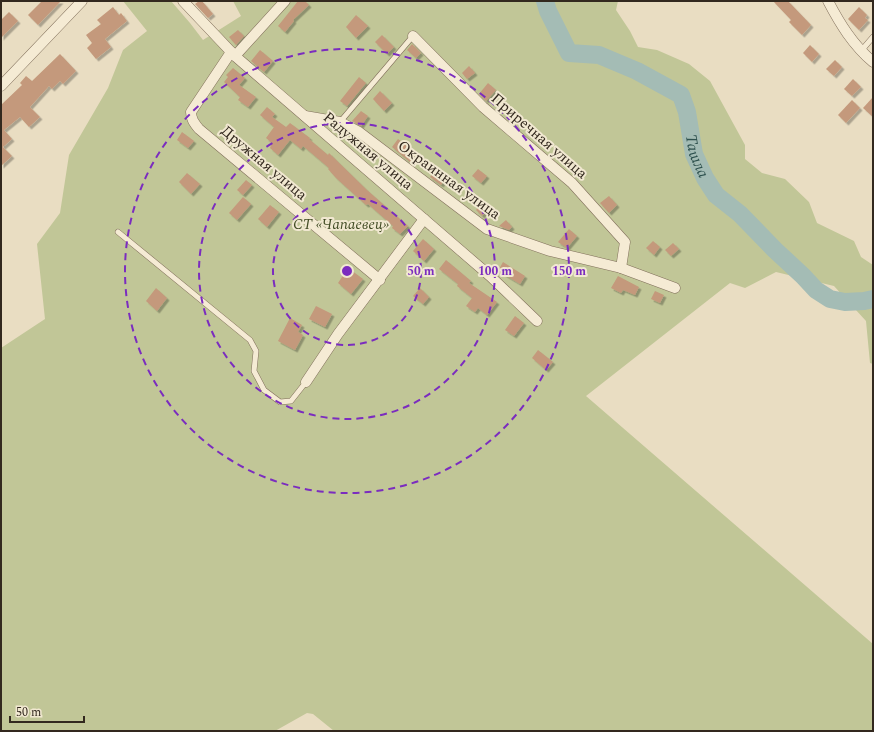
<svg xmlns="http://www.w3.org/2000/svg" width="874" height="732" font-family="Spectral,serif">
  <style>
    .green { fill: #c1c697 }
    .lines { fill: none; stroke-linecap: round; stroke-linejoin: round }
    .river { stroke: #a4bcb5; stroke-width: 18 }
    .building { fill: #c4997b; filter: url(#shadow) }
    .service-casing { stroke: #816f5b; stroke-width: 6 }
    .minor-casing { stroke: #816f5b; stroke-width: 11 }
    .service { stroke: #f5ebd4; stroke-width: 5 }
    .minor { stroke: #f5ebd4; stroke-width: 10 }
    .ring { fill: none; stroke: #7b2cbf; stroke-width: 2; stroke-dasharray: 7 5 }
    .labels { text-anchor: middle; dominant-baseline: central; stroke-width: 4; stroke-linejoin: round; paint-order: stroke }
    .street-label { font-size: 15px; fill: #32281e; stroke: #f1e8d1 }
    .park-label { font-size: 15px; font-style: italic; fill: #434d26; stroke: #f1e8d1 }
    .water-label { font-size: 16px; font-style: italic; fill: #2e514e; stroke: #f1e8d1 }
    .centre { fill: #7b2cbf; stroke: #f1e8d1; stroke-width: 2 }
    .ring-label { font-size: 12px; text-anchor: middle; font-weight: bold; fill: #7b2cbf; stroke: #f1e8d1; stroke-width: 4; stroke-linejoin: round; paint-order: stroke }
  </style>
  <defs>
    <filter id="shadow"><feDropShadow dx="2.5" dy="2.5" stdDeviation="0" flood-color="#0004"/></filter>
  </defs>
  <rect width="100%" height="100%" fill="#e9ddc2"/>
  <path class="green" d="M123,1H171L190,23L203,40L241,16L233,1H618L616,10L630,31L638,47L657,50L689,64L710,81L745,145V159L762,173L785,179L809,202L817,223L854,241L861,257L873,265V364L870,363L866,321L834,286L776,272L745,288L730,283L586,396L873,644V731H334L313,714L307,713L275,731H1V348L45,319L37,244L60,213L69,155L108,88L123,50L147,31Z"/>
  <g class="lines">
    <path class="river" id="s1" d="M545,1L548,11L569,53L599,55L637,71L681,95L687,112L694,154L705,178L716,195L740,214L775,250L803,276L816,290L830,299L845,302L864,301L873,299"/>
  </g>
  <g class="building">
    <path d="M42,1H61L38,25L28,15Z"/>
    <path d="M199,1H202L213,14L208,18L195,4Z"/>
    <path d="M298,1H305L309,5L293,20L294,21L285,32L278,26Z"/>
    <path d="M773,1H788L811,25L802,35L789,22L791,20Z"/>
    <path d="M113,7L119,15L121,13L127,21L105,39L111,47L96,59L87,48L92,43L86,35L101,24L97,20Z"/>
    <path d="M859,7L867,15L865,18L868,20L859,30L848,19Z"/>
    <path d="M9,12L18,21L1,38V20Z"/>
    <path d="M356,15L368,26L356,38L346,27Z"/>
    <path d="M238,30L244,36L236,45L229,37Z"/>
    <path d="M382,35L394,47L387,54L375,42Z"/>
    <path d="M412,44L421,53L416,58L407,50Z"/>
    <path d="M810,45L819,54L812,62L803,53Z"/>
    <path d="M260,50L273,61L264,72L251,61Z"/>
    <path d="M60,54L76,71L63,84L60,81L52,89L49,86L30,107L40,117L29,127L20,117L4,130L12,139L3,147L12,156L1,166V105L22,85L20,83L26,76L32,81Z"/>
    <path d="M835,60L842,67L834,76L826,69Z"/>
    <path d="M469,66L475,73L467,79L462,73Z"/>
    <path d="M233,68L245,78L239,85L256,97L248,107L238,100L240,97L224,82L228,77L226,75Z"/>
    <path d="M359,77L366,83L347,106L340,101Z"/>
    <path d="M853,79L861,87L852,96L844,89Z"/>
    <path d="M488,83L496,90L486,101L479,94Z"/>
    <path d="M380,91L392,103L384,111L373,99Z"/>
    <path d="M873,97V117L863,108Z"/>
    <path d="M852,100L860,108L846,123L838,115Z"/>
    <path d="M267,107L275,114L272,117L286,127L290,123L310,138L309,139L328,155L329,153L367,190L408,226L400,234L392,228L393,226L368,204L366,205L336,178L328,169L329,168L303,146L301,149L290,140L278,155L270,148L272,143L266,138L274,127L260,115Z"/>
    <path d="M361,111L368,116L361,126L352,121Z"/>
    <path d="M182,132L194,141L188,148L177,140Z"/>
    <path d="M398,139L417,153L410,162L392,147Z"/>
    <path d="M436,169L447,177L441,185L430,177Z"/>
    <path d="M478,169L487,176L481,183L472,176Z"/>
    <path d="M187,173L200,184L191,194L179,182Z"/>
    <path d="M246,180L252,185L243,195L237,190Z"/>
    <path d="M609,196L617,205L609,213L600,203Z"/>
    <path d="M243,197L251,204L237,220L229,213Z"/>
    <path d="M482,203L488,208L482,216L476,210Z"/>
    <path d="M270,205L279,212L267,227L258,219Z"/>
    <path d="M506,220L512,227L509,230L499,226Z"/>
    <path d="M569,229L577,236L567,248L558,242Z"/>
    <path d="M423,239L434,249L424,261L413,251Z"/>
    <path d="M653,241L660,247L654,255L646,248Z"/>
    <path d="M673,243L679,249L671,256L665,250Z"/>
    <path d="M446,260L471,281L469,283L497,302L487,315L478,308L475,312L466,306L472,298L457,286L458,284L439,269Z"/>
    <path d="M503,262L525,276L520,284L498,271Z"/>
    <path d="M348,268L363,279L351,294L338,283Z"/>
    <path d="M618,276L639,287L635,295L623,290L621,293L611,288Z"/>
    <path d="M156,288L167,298L157,311L146,301Z"/>
    <path d="M420,288L429,297L423,304L413,296Z"/>
    <path d="M655,291L664,295L660,303L651,299Z"/>
    <path d="M316,306L332,314L325,327L309,319Z"/>
    <path d="M515,316L524,323L514,336L505,330Z"/>
    <path d="M290,318L302,325L298,332L303,335L295,350L278,341Z"/>
    <path d="M538,350L553,362L546,370L532,358Z"/>
  </g>
  <g class="lines">
    <defs>
      <g id="service">
        <path d="M861,51L873,37"/>
        <path d="M340,122L413,36"/>
        <path d="M118,232L250,340L256,351L254,371L264,390L280,402L291,401L306,382"/>
      </g>
      <g id="minor">
        <path d="M183,1L235,56L490,276L537,321"/>
        <path d="M828,1C840,24 853,45 873,62"/>
        <path d="M413,36L483,107L572,183L625,242L621,268"/>
        <path d="M231,52L191,112C191,119 194,123 199,129L380,280"/>
        <path d="M235,56L285,1"/>
        <path d="M1,86L82,1"/>
        <path d="M305,116L340,122L359,132L487,229L550,251L621,268L675,288"/>
        <path d="M306,382L338,334L424,219"/>
      </g>
    </defs>
    <use href="#service" class="service-casing"/>
    <use href="#minor" class="minor-casing"/>
    <use href="#service" class="service"/>
    <use href="#minor" class="minor"/>
  </g>
  <g class="ring">
    <circle cx="347" cy="271" r="74"/>
    <circle cx="347" cy="271" r="148"/>
    <circle cx="347" cy="271" r="222"/>
  </g>
  <g class="labels">
    <g class="street-label">
      <text transform="translate(539 136) rotate(41)">Приречная улица</text>
      <text transform="translate(368 151) rotate(40)">Радужная улица</text>
      <text transform="translate(264 163) rotate(40)">Дружная улица</text>
      <text transform="translate(449 180) rotate(36)">Окраинная улица</text>
    </g>
    <g class="park-label">
      <text x="341" y="224">СТ «Чапаевец»</text>
    </g>
    <g class="water-label">
      <text stroke="none"><textPath href="#s1" startOffset="242">Ташла</textPath></text>
    </g>
  </g>
  <circle cx="347" cy="271" r="6" class="centre"/>
  <g class="ring-label">
    <text x="421" y="275">50 m</text>
    <text x="495" y="275">100 m</text>
    <text x="569" y="275">150 m</text>
  </g>
  <rect width="874" height="732" fill="none" stroke="#32281e" stroke-width="4"/>
  <path d="M10 716v6h74v-6" fill="none" stroke="#32281e" stroke-width="2"/>
  <text x="16" y="716" font-size="12" fill="#32281e" stroke="#f1e8d1" stroke-width="3" paint-order="stroke">50 m</text>
</svg>
